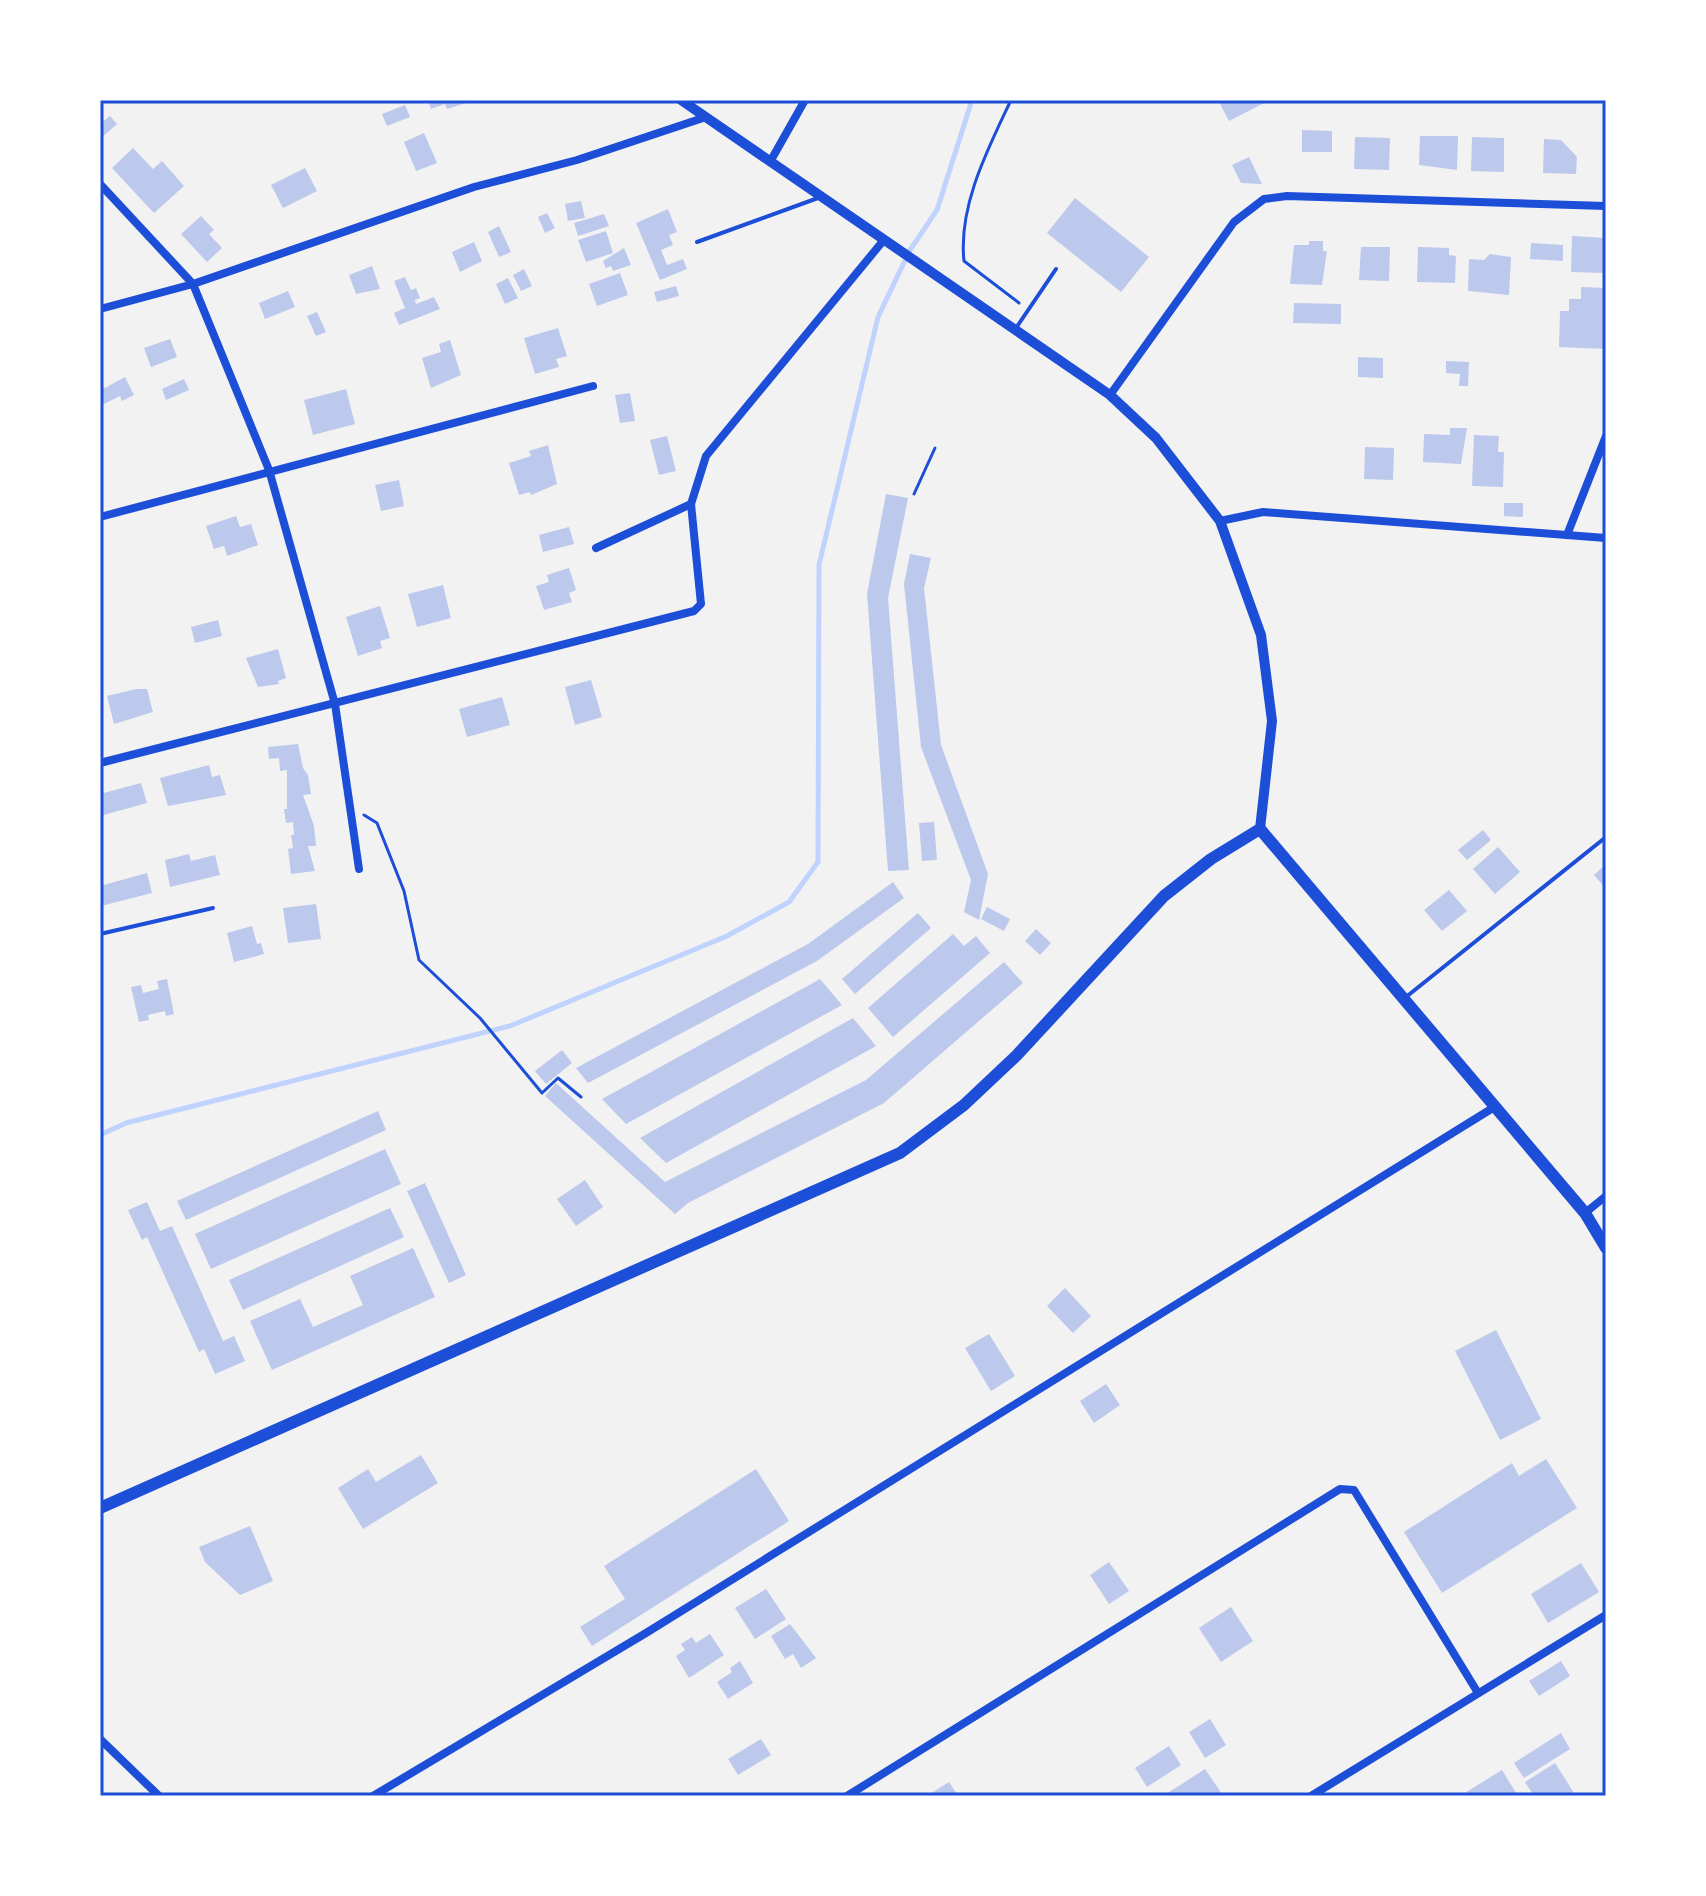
<svg xmlns="http://www.w3.org/2000/svg" width="1706" height="1896" font-family="'Source Sans 3',sans-serif">
  <style>
    .lines { fill: none; stroke-linecap: round; stroke-linejoin: round }
    .stream { stroke: #bfd3fe; stroke-width: 5 }
    .building { fill: #bdc9ec }
    .path { stroke: #1d4ed8; stroke-width: 3 }
    .service { stroke: #1d4ed8; stroke-width: 4 }
    .minor { stroke: #1d4ed8; stroke-width: 8 }
    .tertiary { stroke: #1d4ed8; stroke-width: 10 }
    .primary { stroke: #1d4ed8; stroke-width: 12 }
    .neatline { fill: none; stroke: #1d4ed8; stroke-width: 3 }
  </style>
  <rect width="100%" height="100%" fill="#f2f2f2"/>
  <g class="lines">
    <path class="stream" d="M100,1135L126,1123L510,1026L727,936L789,902L818,862L819,565L878,317L910,250L937,210L972,100"/>
  </g>
  <g class="building">
    <path d="M428,100H465L466,103L447,109L445,104L431,109Z"/>
    <path d="M1218,100H1270L1229,121Z"/>
    <path d="M405,105L410,117L387,126L382,114Z"/>
    <path d="M110,116L117,124L101,138L100,124Z"/>
    <path d="M1302,130L1332,131V152H1302Z"/>
    <path d="M424,133L437,163L416,171L404,142Z"/>
    <path d="M1420,136H1458L1457,170L1419,165Z"/>
    <path d="M1355,137L1390,138L1389,170L1354,169Z"/>
    <path d="M1472,137L1504,138V172L1471,171Z"/>
    <path d="M1544,139L1561,140L1577,157L1576,174L1543,173Z"/>
    <path d="M133,148L153,169L162,161L184,186L154,213L112,168Z"/>
    <path d="M1249,157L1262,184L1241,183L1232,165Z"/>
    <path d="M305,168L317,191L283,208L271,185Z"/>
    <path d="M1075,198L1149,257L1121,292L1047,233Z"/>
    <path d="M581,201L585,218L568,221L565,204Z"/>
    <path d="M668,209L677,232L669,235L673,245L661,250L667,265L683,259L687,269L660,280L636,223Z"/>
    <path d="M547,213L555,228L545,233L538,217Z"/>
    <path d="M604,214L609,226L578,236L574,223Z"/>
    <path d="M201,216L214,230L209,234L222,248L207,262L181,234Z"/>
    <path d="M499,226L511,252L499,257L488,232Z"/>
    <path d="M606,231L613,253L586,262L578,240Z"/>
    <path d="M1572,236L1606,238V273L1571,272Z"/>
    <path d="M1309,241H1323V251H1327L1322,285L1290,284L1294,245H1309Z"/>
    <path d="M474,242L482,261L460,272L452,252Z"/>
    <path d="M1531,243L1563,245V261L1530,259Z"/>
    <path d="M1361,247H1390L1389,281L1359,280Z"/>
    <path d="M1418,247L1449,248V255L1456,256L1455,283L1417,282Z"/>
    <path d="M624,248L631,265L613,271L611,266L606,268L603,261Z"/>
    <path d="M1490,254L1511,257L1509,295L1468,291L1469,259L1484,260Z"/>
    <path d="M372,266L380,289L356,294L349,275Z"/>
    <path d="M524,269L532,286L521,291L513,275Z"/>
    <path d="M620,273L628,295L597,306L589,284Z"/>
    <path d="M405,277L411,290L416,288L420,298L415,300L416,304L434,297L440,309L399,325L394,313L405,308L394,281Z"/>
    <path d="M508,278L518,298L505,304L496,284Z"/>
    <path d="M676,286L679,296L657,302L654,292Z"/>
    <path d="M1581,287L1606,288V349L1559,347L1560,311H1569V299H1581Z"/>
    <path d="M288,291L295,307L265,319L259,303Z"/>
    <path d="M1294,303L1341,304V324L1293,323Z"/>
    <path d="M317,312L326,332L316,336L307,316Z"/>
    <path d="M558,328L567,356L556,359L559,367L535,374L524,338Z"/>
    <path d="M170,339L177,357L151,367L144,348Z"/>
    <path d="M450,340L461,375L431,388L422,358L441,352L439,344Z"/>
    <path d="M1358,357L1383,358V378L1358,377Z"/>
    <path d="M1446,361L1469,362L1468,386H1459L1460,374L1446,373Z"/>
    <path d="M125,377L134,395L122,401L120,396L100,406V384L105,388Z"/>
    <path d="M184,379L189,390L166,400L162,389Z"/>
    <path d="M346,389L355,424L313,435L304,400Z"/>
    <path d="M630,393L635,421L620,423L615,395Z"/>
    <path d="M1450,428H1467L1461,464L1423,462L1424,434L1450,435Z"/>
    <path d="M1474,435L1499,436L1498,452H1504L1503,487L1472,486Z"/>
    <path d="M667,436L676,471L659,475L650,440Z"/>
    <path d="M548,445L557,484L531,495L530,492L519,495L509,463L531,456L529,451Z"/>
    <path d="M1365,447L1394,448L1393,480L1364,479Z"/>
    <path d="M399,480L404,506L381,511L375,485Z"/>
    <path d="M886,494L908,498L888,598L909,870L888,871L867,594Z"/>
    <path d="M1504,503H1523V517L1504,516Z"/>
    <path d="M236,516L240,527L251,524L258,545L227,556L224,546L214,549L206,526Z"/>
    <path d="M569,527L574,544L543,552L539,535Z"/>
    <path d="M910,554L931,558L924,588L941,745L988,874L979,920L964,912L971,880L921,747L904,584Z"/>
    <path d="M569,568L576,590L569,593L572,602L544,610L536,586L549,582L547,575Z"/>
    <path d="M443,585L451,618L417,627L408,594Z"/>
    <path d="M380,606L390,638L380,641L382,648L358,656L346,617Z"/>
    <path d="M218,620L222,636L195,643L191,627Z"/>
    <path d="M278,649L286,678L278,681L279,684L258,687L246,658Z"/>
    <path d="M591,680L602,717L575,725L565,687Z"/>
    <path d="M136,689H147L153,712L114,724L107,696Z"/>
    <path d="M502,697L510,725L467,737L459,709Z"/>
    <path d="M298,744L303,768L308,775L311,794L303,795L314,826L316,846H308L315,871L291,874L288,849L293,848L291,835H294L293,822L286,823L284,809H287V770L280,771L279,758L269,759L268,747Z"/>
    <path d="M209,765L212,777L220,775L226,795L168,806L160,778Z"/>
    <path d="M141,783L147,803L100,816V794Z"/>
    <path d="M934,822L937,860L922,861L919,823Z"/>
    <path d="M1483,830L1491,840L1467,860L1458,850Z"/>
    <path d="M1498,847L1520,872L1495,894L1473,869Z"/>
    <path d="M189,854L191,861L215,855L220,875L170,887L165,860Z"/>
    <path d="M1606,864V889L1594,875Z"/>
    <path d="M147,873L152,893L101,906L100,886Z"/>
    <path d="M893,882L904,898L817,961L588,1083L576,1068L808,944Z"/>
    <path d="M1449,890L1467,911L1442,931L1424,910Z"/>
    <path d="M316,904L321,939L288,943L283,908Z"/>
    <path d="M987,907L1010,919L1004,931L981,919Z"/>
    <path d="M918,913L931,928L855,994L842,979Z"/>
    <path d="M252,926L257,944L261,943L264,954L234,962L227,933Z"/>
    <path d="M1036,929L1051,943L1040,955L1025,941Z"/>
    <path d="M953,934L964,946L976,936L990,953L893,1037L868,1008Z"/>
    <path d="M1004,962L1023,983L884,1103L688,1203L675,1214L545,1096L556,1083L665,1182L866,1080Z"/>
    <path d="M167,979L174,1014L166,1016L165,1011L148,1015L149,1020L139,1022L131,987L141,985L143,993L159,989L157,981Z"/>
    <path d="M820,979L842,1005L626,1124L602,1099Z"/>
    <path d="M853,1018L876,1046L666,1163L640,1138Z"/>
    <path d="M562,1050L572,1063L546,1084L535,1071Z"/>
    <path d="M378,1111L386,1130L186,1220L177,1201Z"/>
    <path d="M385,1149L401,1184L211,1269L195,1234Z"/>
    <path d="M585,1180L603,1207L576,1226L557,1199Z"/>
    <path d="M425,1183L466,1275L449,1283L407,1191Z"/>
    <path d="M147,1202L160,1231L172,1226L223,1341L234,1336L245,1361L215,1374L204,1349L199,1352L147,1237L142,1240L128,1210Z"/>
    <path d="M390,1208L404,1237L243,1310L229,1280Z"/>
    <path d="M413,1248L435,1297L272,1370L250,1321L300,1299L313,1327L363,1305L350,1276Z"/>
    <path d="M1065,1288L1091,1316L1073,1333L1047,1306Z"/>
    <path d="M1496,1330L1541,1419L1500,1440L1455,1351Z"/>
    <path d="M989,1334L1015,1376L991,1391L965,1348Z"/>
    <path d="M1106,1384L1120,1405L1094,1423L1080,1401Z"/>
    <path d="M421,1455L438,1483L363,1529L338,1488L368,1469L376,1482Z"/>
    <path d="M1546,1459L1577,1508L1442,1593L1404,1532L1512,1463L1519,1476Z"/>
    <path d="M756,1469L789,1521L592,1646L580,1627L625,1599L604,1566Z"/>
    <path d="M250,1526L273,1581L240,1595L205,1562L199,1547Z"/>
    <path d="M1109,1562L1129,1591L1109,1604L1090,1575Z"/>
    <path d="M1581,1563L1599,1592L1548,1623L1531,1594Z"/>
    <path d="M766,1589L786,1619L755,1639L735,1608Z"/>
    <path d="M1231,1607L1253,1641L1221,1662L1199,1628Z"/>
    <path d="M790,1624L816,1658L801,1668L793,1654L785,1659L771,1636Z"/>
    <path d="M710,1634L724,1655L689,1678L676,1656L685,1650L681,1644L692,1637L696,1643Z"/>
    <path d="M740,1661L753,1683L728,1699L717,1682L732,1672L730,1668Z"/>
    <path d="M1561,1661L1570,1676L1539,1696L1529,1681Z"/>
    <path d="M1210,1719L1226,1745L1205,1758L1189,1732Z"/>
    <path d="M1561,1733L1570,1749L1524,1778L1514,1763Z"/>
    <path d="M761,1739L771,1755L738,1775L728,1759Z"/>
    <path d="M1169,1746L1181,1765L1147,1787L1135,1768Z"/>
    <path d="M1555,1763L1576,1796H1534L1525,1782Z"/>
    <path d="M1205,1769L1222,1794L1219,1796H1163Z"/>
    <path d="M1502,1770L1518,1796H1460Z"/>
    <path d="M949,1782L958,1796H927Z"/>
  </g>
  <g class="lines">
    <g class="path">
      <path d="M1011,100C988,149 958,206 964,261L1019,303"/>
      <path d="M914,494L935,448"/>
      <path d="M364,815L377,823L404,891L419,960L480,1018L542,1093L558,1078L581,1097"/>
    </g>
    <g class="service">
      <path d="M697,242L818,198"/>
      <path d="M1016,328L1056,269"/>
      <path d="M100,934L213,908"/>
      <path d="M1406,997L1606,837"/>
    </g>
    <g class="minor">
      <path d="M770,162L805,100"/>
      <path d="M100,184L193,284L269,470L335,704L359,869"/>
      <path d="M100,309L193,284L474,187L577,160L706,117"/>
      <path d="M1110,395L1234,222L1264,199L1287,196L1606,206"/>
      <path d="M100,517L593,386"/>
      <path d="M1220,521L1263,512L1606,538"/>
      <path d="M1567,535L1606,436"/>
      <path d="M596,548L691,504"/>
      <path d="M100,763L694,611L701,604L691,504L706,456L883,241"/>
      <path d="M1585,1213L1606,1196"/>
      <path d="M100,1739L159,1796"/>
      <path d="M373,1796L646,1633L1496,1106"/>
      <path d="M847,1796L1340,1489L1354,1490L1478,1693"/>
      <path d="M1311,1796L1606,1615"/>
    </g>
    <path class="tertiary" d="M681,100L1110,395L1156,438L1220,521L1261,635L1272,721L1260,829"/>
    <path class="primary" d="M100,1508L900,1153L964,1105L1017,1055L1164,896L1211,859L1260,829L1585,1213L1606,1248"/>
  </g>
  <rect width="1706" height="1896" fill="none" stroke="#ffffff" stroke-width="204"/>
  <rect x="102" y="102" width="1502" height="1692" class="neatline"/>
</svg>
